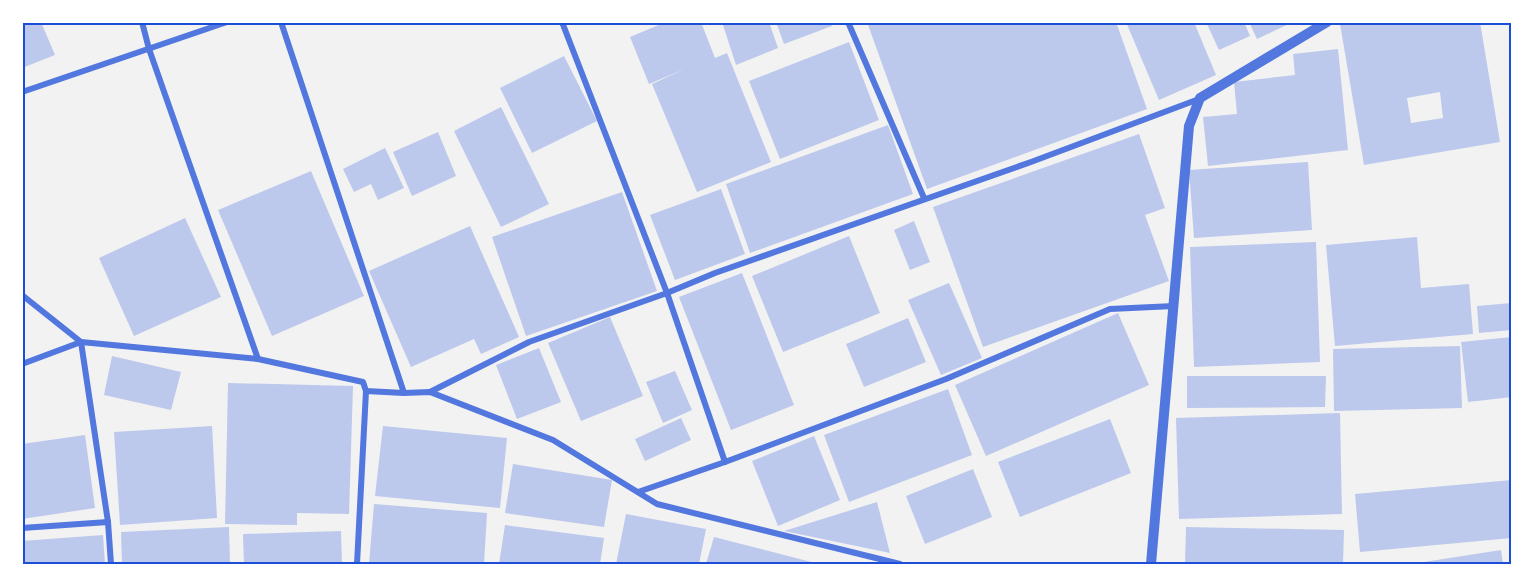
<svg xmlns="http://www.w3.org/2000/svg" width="1534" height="587" font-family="Manrope,sans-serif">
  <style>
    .building { fill: #bdc9ec; fill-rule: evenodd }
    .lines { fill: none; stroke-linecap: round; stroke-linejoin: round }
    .minor { stroke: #5277de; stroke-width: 6 }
    .tertiary { stroke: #5277de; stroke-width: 10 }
    .neatline { fill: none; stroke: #1d4ed8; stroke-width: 2 }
  </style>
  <rect width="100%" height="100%" fill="#f2f2f2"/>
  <g class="building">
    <path d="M22,22H41L55,55L22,68Z"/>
    <path d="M666,22H701L715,58L727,53L771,162L697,192L652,84L685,69L649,84L630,37Z"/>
    <path d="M722,22H769L778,48L736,65Z"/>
    <path d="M776,22H830L832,26L784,44Z"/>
    <path d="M867,22H1116L1147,109L927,189Z"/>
    <path d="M1126,22H1194L1216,75L1159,100Z"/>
    <path d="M1206,22H1244L1250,36L1219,50Z"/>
    <path d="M1249,22H1293L1257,39Z"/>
    <path d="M1351,22H1480L1500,142L1364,165L1340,24ZM1440,92L1443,118L1411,123L1407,98Z"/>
    <path d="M849,42L879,120L780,159L749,81Z"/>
    <path d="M1338,49L1348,150L1208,166L1203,117L1237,114L1234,82L1295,75L1293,54Z"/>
    <path d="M564,56L597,121L532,153L500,88Z"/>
    <path d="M501,107L549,204L501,227L454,131Z"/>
    <path d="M888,125L913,194L750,253L726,184Z"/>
    <path d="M438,132L456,176L412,196L393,152Z"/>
    <path d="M1139,134L1165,208L1145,215L1169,281L983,347L933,207Z"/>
    <path d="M385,148L404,188L378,200L371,184L354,192L343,169Z"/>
    <path d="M1308,162L1312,230L1194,238L1189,170Z"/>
    <path d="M311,171L364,296L272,336L218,210Z"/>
    <path d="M721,189L745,254L675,280L650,215Z"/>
    <path d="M622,192L657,291L526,336L492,237Z"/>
    <path d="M185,218L221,297L134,336L99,258Z"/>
    <path d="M914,221L930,262L910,270L894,230Z"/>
    <path d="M470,226L519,337L481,354L474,339L411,367L369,271Z"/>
    <path d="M849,236L880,313L783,352L752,276Z"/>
    <path d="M1417,237L1421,288L1469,284L1473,334L1335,346L1326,245Z"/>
    <path d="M1316,242L1320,362L1194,367L1190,247Z"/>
    <path d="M742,273L794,405L731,430L679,297Z"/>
    <path d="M949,283L982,358L941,375L908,300Z"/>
    <path d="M1512,303V330L1479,333L1477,306Z"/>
    <path d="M1118,313L1149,385L986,456L955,385Z"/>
    <path d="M610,317L643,396L581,421L548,343Z"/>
    <path d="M908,318L926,362L864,387L846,344Z"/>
    <path d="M1512,337V397L1468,402L1461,342Z"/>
    <path d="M1460,346L1462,408L1334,411L1333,349Z"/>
    <path d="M539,348L561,402L517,419L496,365Z"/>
    <path d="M112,356L181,372L171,410L104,395Z"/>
    <path d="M675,371L692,410L663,423L646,382Z"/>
    <path d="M1187,376H1326L1325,407L1187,408Z"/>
    <path d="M228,383L353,386L349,514L297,513V525L225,524Z"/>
    <path d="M948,389L972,455L849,502L824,435Z"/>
    <path d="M1340,413L1342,514L1179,519L1176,418Z"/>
    <path d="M681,418L691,440L645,461L635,439Z"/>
    <path d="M1110,419L1131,473L1020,517L998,462Z"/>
    <path d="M212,426L217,518L120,525L114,432Z"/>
    <path d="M383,426L507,438L500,508L375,496Z"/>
    <path d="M85,435L95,508L22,519V444Z"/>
    <path d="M814,436L840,500L778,526L752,461Z"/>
    <path d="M513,464L612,480L604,527L505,513Z"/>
    <path d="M973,469L992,517L925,544L906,496Z"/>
    <path d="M1512,480V538L1360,552L1355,494Z"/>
    <path d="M877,502L890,553L784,531Z"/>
    <path d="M374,504L487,513L484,564H369Z"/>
    <path d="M626,514L706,529L699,564H616Z"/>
    <path d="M505,525L604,538L600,564H499Z"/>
    <path d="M229,527L230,564H122L121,532Z"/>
    <path d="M1186,527L1344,530L1343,564H1185Z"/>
    <path d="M341,531L342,564H244L243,534Z"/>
    <path d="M103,535L105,564H22V541Z"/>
    <path d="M714,537L819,564H706Z"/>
    <path d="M1501,550L1503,564H1424V562Z"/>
  </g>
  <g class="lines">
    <g class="minor">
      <path d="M142,22L149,49L258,359"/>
      <path d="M281,22L404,393"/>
      <path d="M562,22L667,293L725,462"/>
      <path d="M848,22L924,198"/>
      <path d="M22,92L227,22"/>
      <path d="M22,295L81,342L108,522L111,564"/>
      <path d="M22,364L81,342L258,359L363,382L366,391L404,393L430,392L553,440L657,504L900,564"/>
      <path d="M430,392L529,342L667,293L715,273L1031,162L1199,99"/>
      <path d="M638,492L725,462L946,379L1110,309L1174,306"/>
      <path d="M22,528L108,522"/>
      <path d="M357,564L366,391"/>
    </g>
    <path class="tertiary" d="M1151,564L1189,126L1200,98L1327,22"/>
  </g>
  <rect width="1534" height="587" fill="none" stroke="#ffffff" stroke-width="48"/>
  <rect x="24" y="24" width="1486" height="539" class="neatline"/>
</svg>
